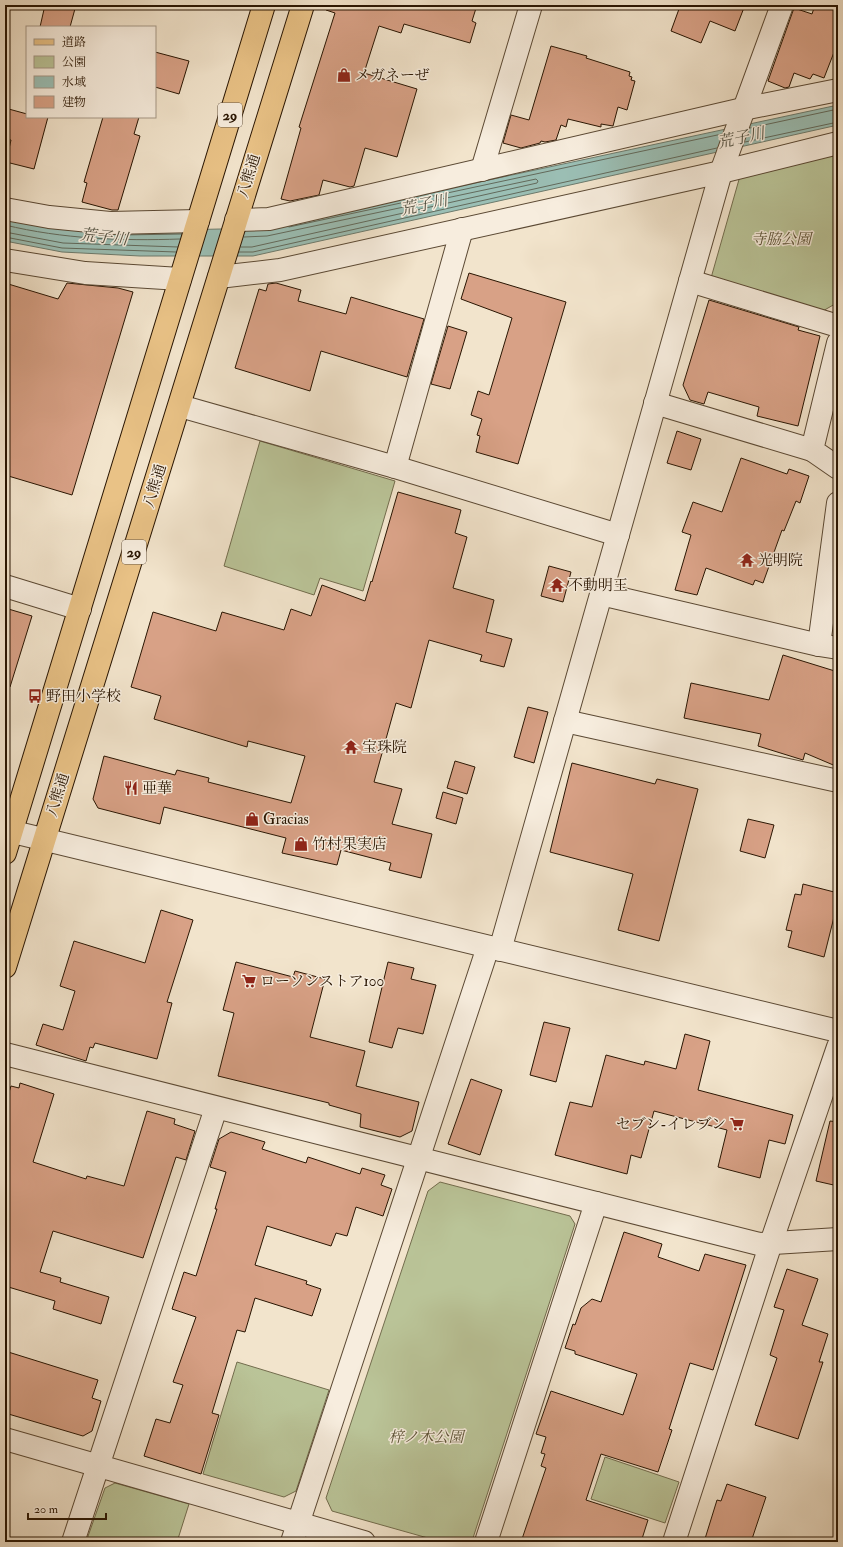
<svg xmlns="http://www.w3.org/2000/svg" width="843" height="1547" font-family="'IM FELL Double Pica','Noto Serif JP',serif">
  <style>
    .green { fill: #bac498; stroke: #726c4d }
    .water { fill: #9bbfb5; stroke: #6d7b6d }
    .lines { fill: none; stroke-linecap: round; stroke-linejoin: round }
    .shore { stroke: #626a5c; stroke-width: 1 }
    .building { fill: #d8a186; stroke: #291502 }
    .minor-casing { stroke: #5b4934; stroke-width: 24 }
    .major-casing { stroke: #291502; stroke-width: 24 }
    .minor { stroke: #f7edde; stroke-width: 22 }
    .major { stroke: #e9c286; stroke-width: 22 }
    .labels { text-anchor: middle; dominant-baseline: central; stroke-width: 3; stroke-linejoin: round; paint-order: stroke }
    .shield { fill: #f7edde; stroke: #675644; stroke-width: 1 }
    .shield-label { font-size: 14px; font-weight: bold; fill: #291502 }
    .poi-label { font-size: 15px; fill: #291502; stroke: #f7edde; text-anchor: start }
    .street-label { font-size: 15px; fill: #291502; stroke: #f7edde }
    .park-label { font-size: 15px; font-style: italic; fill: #5c5236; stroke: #f7edde }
    .water-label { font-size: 16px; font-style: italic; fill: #515041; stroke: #f7edde }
  </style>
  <rect width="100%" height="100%" fill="#f2e4cc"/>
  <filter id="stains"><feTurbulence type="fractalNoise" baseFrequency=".005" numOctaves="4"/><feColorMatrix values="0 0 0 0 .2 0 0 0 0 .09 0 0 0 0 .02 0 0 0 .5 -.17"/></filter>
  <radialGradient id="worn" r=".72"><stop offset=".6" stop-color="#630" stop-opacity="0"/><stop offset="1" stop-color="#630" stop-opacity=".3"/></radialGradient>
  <g class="green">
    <path d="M838,154V293L835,304L821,312L711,278L740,176Z"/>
    <path d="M260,441L395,481L363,591L320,578L314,595L224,566Z"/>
    <path d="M440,1182L570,1216L575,1224L472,1541L470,1542H442L332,1511L326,1498L428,1191Z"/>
    <path d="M237,1362L329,1390L296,1491L284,1497L203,1474Z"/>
    <path d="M605,1457L679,1482L665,1523L591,1499Z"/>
    <path d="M115,1483L189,1504L177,1542H86L105,1488Z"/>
  </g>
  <path class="water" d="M838,105V125L253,256H140L62,252L5,241V216L133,231L265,228Z"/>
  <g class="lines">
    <g class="shore">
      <path d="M750,128L838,109"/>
      <path d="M745,142L838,122"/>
      <path d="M5,225C63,239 121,241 180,239"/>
      <path d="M289,227L722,134"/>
      <path d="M5,232L63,243L178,247"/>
      <path d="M122,235L182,234"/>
      <path d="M5,237L62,248L176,252"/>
      <path d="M241,247H252L537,183L538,181L536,179L267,236L244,237"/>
      <path d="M239,252H253L717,148"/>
    </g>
  </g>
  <g class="building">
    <path d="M45,5H76L70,27H40Z"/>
    <path d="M327,5H477L472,21L476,23L470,43L404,24L401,33L379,26L364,73L417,89L397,157L365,148L354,186L350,187L323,180L319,195L290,201L281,199L301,128L299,127L335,13L326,10Z"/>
    <path d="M673,5H745L735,31L710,21L701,43L671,31L679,9L673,7Z"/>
    <path d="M815,5H838V42L824,78L813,74L810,79L794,73L789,87L785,88L768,81L794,8L812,14Z"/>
    <path d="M551,46L587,56L586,58L630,72L629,76L632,77L631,80L635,81L627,110L618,107L613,126L601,124V127L568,119L566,127L561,125L556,140L545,142L541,141L540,143L521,148L503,143L511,115L529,120Z"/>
    <path d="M155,52L189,61L179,94L155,87Z"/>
    <path d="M5,108L27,114V117H48L34,169L6,162L11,140L5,139Z"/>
    <path d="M103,117H139L134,134L140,136L118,210H112L82,202L87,183L84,182Z"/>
    <path d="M469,273L566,302L518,464L476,452L480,436L477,435L482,419L471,415L478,391L489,395L512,318L461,299Z"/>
    <path d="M5,283L58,299L67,283L118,288L133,292L72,495L5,475Z"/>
    <path d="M276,283L301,290L298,301L346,314L351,297L424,319L407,377L321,351L310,391L235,368L259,289L266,291L268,284Z"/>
    <path d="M709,300L799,327L798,330L820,336L798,426L757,416L759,407L708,392L704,404L690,400L683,385Z"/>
    <path d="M448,326L467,332L450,389L431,384Z"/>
    <path d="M677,431L701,439L691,470L667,463Z"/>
    <path d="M741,458L787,474L789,469L809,476L800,503L796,501L784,531L782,530L763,583L755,580L753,585L706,568L697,595L675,590L691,535L682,532L693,502L722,512Z"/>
    <path d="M398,492L461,510L455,533L467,537L453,588L494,600L486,632L512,639L504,667L480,661L482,655L429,640L411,708L396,703L374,782L402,789L392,824L432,834L421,878L389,870L391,863L341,850L337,865L282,853L286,838L164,807L160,824L98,808L93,799L104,756L175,775L177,770L209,778L208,782L291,803L305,756L248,741L247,747L154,719L161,696L131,687L153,612L216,631L222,612L284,630L291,609L311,616L322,585L365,601L371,581L372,582Z"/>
    <path d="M549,566L571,572L563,602L541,596Z"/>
    <path d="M5,608L32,616L10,687L5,686Z"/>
    <path d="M783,655L838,672V767L805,753L803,760L758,746L761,734L684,718L691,683L769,700Z"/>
    <path d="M528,707L548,712L534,763L514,757Z"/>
    <path d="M455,761L475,767L467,794L447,788Z"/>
    <path d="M572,763L655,784L657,779L698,789L659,941L618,930L633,874L550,852Z"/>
    <path d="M443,792L463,798L456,824L436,818Z"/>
    <path d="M748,819L774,825L765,858L740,851Z"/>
    <path d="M803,884L838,893V901L824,957L788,947L792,931L786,930L795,894L801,895Z"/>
    <path d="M161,910L193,920L167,1002L172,1003L157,1059L95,1043L93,1048L90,1047L86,1061L36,1045L43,1024L63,1030L75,991L60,986L74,941L145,963Z"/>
    <path d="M236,962L293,977L295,971L325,979L310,1037L365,1051L356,1086L419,1102L412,1131L400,1137L360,1127L361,1114L329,1105V1103L218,1076L234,1013L223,1010Z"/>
    <path d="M388,962L414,968L411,979L436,985L423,1034L398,1028L392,1048L369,1042Z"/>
    <path d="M544,1022L570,1028L556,1082L530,1075Z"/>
    <path d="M685,1034L710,1041L698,1090L793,1115L785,1144L769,1140L760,1178L718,1167L727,1130L654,1111L641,1158L631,1155L627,1174L555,1155L570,1102L592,1107L606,1055L644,1065L645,1061L676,1069Z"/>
    <path d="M471,1079L502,1090L480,1155L448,1144Z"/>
    <path d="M20,1083L54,1094L33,1162L86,1179L87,1176L124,1186L147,1111L175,1119L174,1124L195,1131L186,1160L176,1157L143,1258L53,1231L40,1272L61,1278L60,1282L109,1297L101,1324L53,1309L55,1301L5,1286V1105L11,1086L19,1088Z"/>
    <path d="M830,1121L838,1122V1186L816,1181Z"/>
    <path d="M231,1132L265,1142L262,1149L306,1163L308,1157L360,1174L362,1168L385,1175L381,1185L392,1189L383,1216L356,1207L347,1236L336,1233L331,1246L267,1226L255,1265L307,1281L306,1284L321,1289L312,1316L255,1298L245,1332L237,1330L212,1413L219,1415L201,1474L144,1456L156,1419L170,1423L183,1385L173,1382L196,1317L172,1309L184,1272L196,1276L217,1209H215L226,1172L210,1167L219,1139Z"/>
    <path d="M624,1232L662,1244L658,1257L699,1271L705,1254L746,1265L713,1370L690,1363L669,1429L672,1430L658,1472L601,1454L586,1500L648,1520L641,1542H521L546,1468L541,1466L545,1454L541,1453L546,1437L536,1434L551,1391L623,1415L637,1374L575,1354V1351L565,1348L573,1324L575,1325L581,1308L592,1299L601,1302Z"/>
    <path d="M787,1269L818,1279L802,1325L828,1334L819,1362H823L798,1439L755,1425L777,1358L770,1355L784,1310L774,1307Z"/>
    <path d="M5,1351L98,1380L92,1398L101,1401L92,1431L83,1436L5,1413Z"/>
    <path d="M727,1484L766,1497L751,1542H704L717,1500L721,1501Z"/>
  </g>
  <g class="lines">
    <defs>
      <g id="minor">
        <path d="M482,170L531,5"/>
        <path d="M5,209L49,217L110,223L198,221"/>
        <path d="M236,220L269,219L743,109L838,90"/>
        <path d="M5,260L85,273L180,279"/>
        <path d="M219,277L280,270L721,172L838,143"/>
        <path d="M690,281L838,326"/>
        <path d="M838,343L812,450L838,468"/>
        <path d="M655,403L812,450"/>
        <path d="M180,406L395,467L618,535"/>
        <path d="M395,467L462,229"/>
        <path d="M5,586L80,609"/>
        <path d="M601,594L819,645L838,648"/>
        <path d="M819,645L838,503"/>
        <path d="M565,721L838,781"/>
        <path d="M5,830L838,1031"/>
        <path d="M500,950L721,172L782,5"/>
        <path d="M5,1054L759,1244L838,1239"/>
        <path d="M5,1439L364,1542"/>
        <path d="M73,1542L216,1108"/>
        <path d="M292,1542L488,947"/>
        <path d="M486,1542L596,1203"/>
        <path d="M674,1542L771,1243L838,1047"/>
      </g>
      <g id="major">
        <path d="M5,853L264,5"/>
        <path d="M5,967L303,5"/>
      </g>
    </defs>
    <use href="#minor" class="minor-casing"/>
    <use href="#major" class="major-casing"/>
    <use href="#minor" class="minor"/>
    <use href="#major" class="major"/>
  </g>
  <defs>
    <symbol id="shop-bare" viewBox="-9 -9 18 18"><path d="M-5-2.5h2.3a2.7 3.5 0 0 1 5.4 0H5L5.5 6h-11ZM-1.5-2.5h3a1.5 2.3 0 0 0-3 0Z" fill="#8f2418" stroke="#f7edde" stroke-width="2.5" paint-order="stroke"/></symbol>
    <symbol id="temple-bare" viewBox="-9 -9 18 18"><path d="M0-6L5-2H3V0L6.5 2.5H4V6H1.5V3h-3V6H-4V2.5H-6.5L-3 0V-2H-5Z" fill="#8f2418" stroke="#f7edde" stroke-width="2.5" paint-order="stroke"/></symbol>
    <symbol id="bus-bare" viewBox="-9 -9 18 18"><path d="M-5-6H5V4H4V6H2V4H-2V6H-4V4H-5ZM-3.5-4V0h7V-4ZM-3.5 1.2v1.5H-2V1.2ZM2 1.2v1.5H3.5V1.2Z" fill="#8f2418" stroke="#f7edde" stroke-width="2.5" paint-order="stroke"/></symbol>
    <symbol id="restaurant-bare" viewBox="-9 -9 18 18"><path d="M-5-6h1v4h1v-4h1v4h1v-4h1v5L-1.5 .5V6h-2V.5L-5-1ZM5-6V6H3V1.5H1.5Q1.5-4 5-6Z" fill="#8f2418" stroke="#f7edde" stroke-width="2.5" paint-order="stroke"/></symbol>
    <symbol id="supermarket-bare" viewBox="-9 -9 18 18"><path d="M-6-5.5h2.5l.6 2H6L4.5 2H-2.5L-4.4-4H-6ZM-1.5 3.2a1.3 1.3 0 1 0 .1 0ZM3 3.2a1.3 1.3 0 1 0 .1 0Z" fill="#8f2418" stroke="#f7edde" stroke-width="2.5" paint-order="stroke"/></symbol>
  </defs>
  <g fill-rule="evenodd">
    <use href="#shop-bare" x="334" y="65" width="20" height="20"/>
    <use href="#temple-bare" x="737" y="550" width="20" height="20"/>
    <use href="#temple-bare" x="547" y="575" width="20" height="20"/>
    <use href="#bus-bare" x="25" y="686" width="20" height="20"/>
    <use href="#temple-bare" x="341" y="737" width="20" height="20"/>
    <use href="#restaurant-bare" x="121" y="778" width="20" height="20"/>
    <use href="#shop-bare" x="242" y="809" width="20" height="20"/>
    <use href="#shop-bare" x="291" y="834" width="20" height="20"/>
    <use href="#supermarket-bare" x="239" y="971" width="20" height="20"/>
    <use href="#supermarket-bare" x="727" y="1114" width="20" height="20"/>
  </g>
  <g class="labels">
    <g class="shield">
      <rect x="218" y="103" width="24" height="24" rx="3"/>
      <rect x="122" y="540" width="24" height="24" rx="3"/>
    </g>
    <g class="shield-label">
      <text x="230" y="115">29</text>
      <text x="134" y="552">29</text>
    </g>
    <g class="poi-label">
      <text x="355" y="75">メガネーぜ</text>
      <text x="758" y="560">光明院</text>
      <text x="568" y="585">不動明王</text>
      <text x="46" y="696">野田小学校</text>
      <text x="362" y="747">宝珠院</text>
      <text x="142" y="788">亜華</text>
      <text x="263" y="819">Gracias</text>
      <text x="312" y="844">竹村果実店</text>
      <text x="260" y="981">ローソンストア100</text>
      <text x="726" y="1124" text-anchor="end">セブン-イレブン</text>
    </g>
    <g class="street-label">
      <text transform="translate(249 176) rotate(-73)">八熊通</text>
      <text transform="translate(155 486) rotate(-73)">八熊通</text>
      <text transform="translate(58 795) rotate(-73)">八熊通</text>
    </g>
    <g class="park-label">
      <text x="781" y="239">寺脇公園</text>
      <text x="426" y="1437">梓ノ木公園</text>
    </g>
    <g class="water-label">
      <text transform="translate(741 138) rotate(-12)">荒子川</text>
      <text transform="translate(424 205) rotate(-12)">荒子川</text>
      <text transform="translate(104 237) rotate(6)">荒子川</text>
    </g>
  </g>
  <rect width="843" height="1547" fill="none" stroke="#f2e4cc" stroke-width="20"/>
  <rect x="6" y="6" width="831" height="1535" fill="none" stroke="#291502" stroke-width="2"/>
  <rect x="10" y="10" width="823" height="1527" fill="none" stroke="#291502"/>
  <rect x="26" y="26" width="130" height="92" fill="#f7edde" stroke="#a59786"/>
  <rect x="34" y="39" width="20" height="6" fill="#e9c286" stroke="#a59786"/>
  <text x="62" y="46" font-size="12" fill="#291502">道路</text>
  <rect x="34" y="56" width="20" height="12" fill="#bac498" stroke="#a59786"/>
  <text x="62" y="66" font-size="12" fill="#291502">公園</text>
  <rect x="34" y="76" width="20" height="12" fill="#9bbfb5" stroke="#a59786"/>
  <text x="62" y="86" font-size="12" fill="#291502">水域</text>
  <rect x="34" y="96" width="20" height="12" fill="#d8a186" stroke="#a59786"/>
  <text x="62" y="106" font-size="12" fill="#291502">建物</text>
  <path d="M28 1513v6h78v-6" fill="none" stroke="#291502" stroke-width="2"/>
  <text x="34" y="1513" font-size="12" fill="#291502" stroke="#f7edde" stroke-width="3" paint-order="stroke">20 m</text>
  <rect width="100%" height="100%" filter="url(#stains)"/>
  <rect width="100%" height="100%" fill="url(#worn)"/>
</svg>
